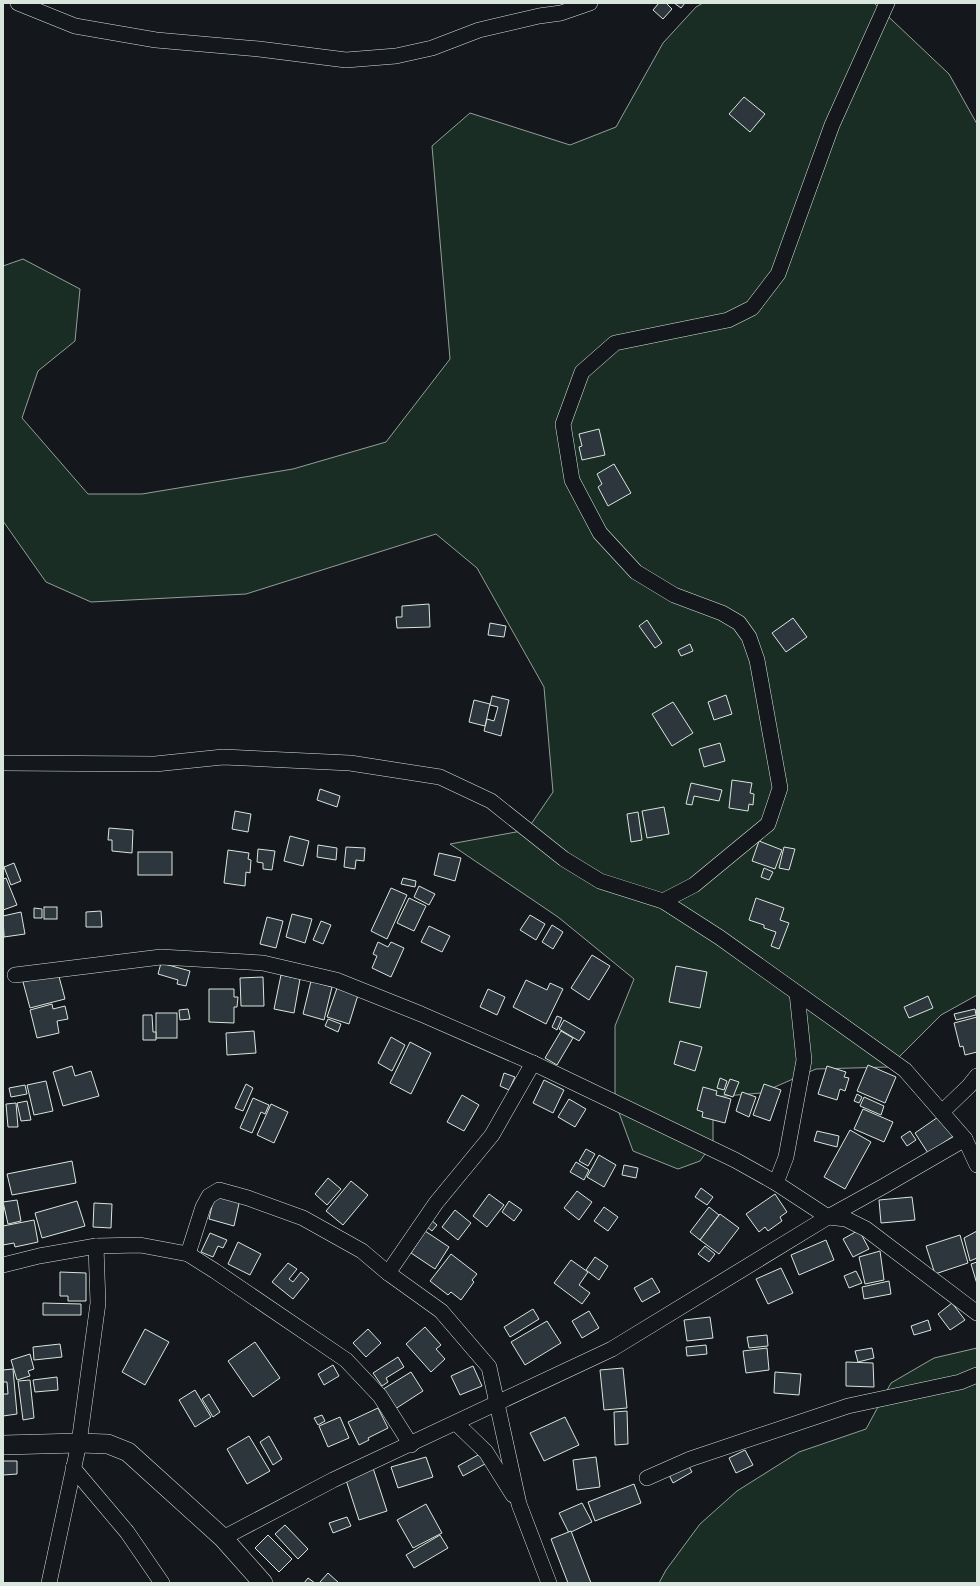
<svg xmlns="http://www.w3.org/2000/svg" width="980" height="1586" font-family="'Source Serif 4',serif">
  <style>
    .green { fill: #1a2d24; stroke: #939e99 }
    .building { fill: #2c363c; stroke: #d8e6dc }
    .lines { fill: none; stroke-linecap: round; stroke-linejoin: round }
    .minor-casing { stroke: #d8e6dc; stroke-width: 16 }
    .major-casing { stroke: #d8e6dc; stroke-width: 20 }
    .minor { stroke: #14181c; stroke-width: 15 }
    .major { stroke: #14181c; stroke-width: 19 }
  </style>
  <rect width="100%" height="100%" fill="#14181c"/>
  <g class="green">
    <path d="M703,3H874L949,74L977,124V995L941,1015L889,1067L816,1069L761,1093L713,1097V1143L700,1161L678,1169L633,1151L615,1102V1026L634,979L558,917L450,844L527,830L553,792L544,687L477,568L436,534L246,594L91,602L46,582L3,521V266L23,259L80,289L75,341L38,371L22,418L88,494H142L293,469L386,442L450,359L432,146L470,113L570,145L616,127L663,43L696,7Z"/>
    <path d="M977,1348V1583H659L666,1570L700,1524L737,1491L799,1452L866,1429L891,1383L934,1358Z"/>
  </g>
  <g class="building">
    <path d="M659,3H666L672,9L663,19L653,10Z"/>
    <path d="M674,3H685L681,8Z"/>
    <path d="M744,97L765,114L750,132L729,114Z"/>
    <path d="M599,429L605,455L582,460L579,447L582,446L579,434Z"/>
    <path d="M614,464L631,493L608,506L598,487L602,484L597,474Z"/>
    <path d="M429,604L430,627L397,628L396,617H402V606Z"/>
    <path d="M793,618L807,637L786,652L772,633Z"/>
    <path d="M647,620L662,643L655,648L639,626Z"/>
    <path d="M490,623L506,626L504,637L488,635Z"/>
    <path d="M690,644L693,651L681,656L678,650Z"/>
    <path d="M726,695L732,714L714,720L708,702Z"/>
    <path d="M492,696L509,700L501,736L484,731L487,719L494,721L498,707L490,705Z"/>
    <path d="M474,700L490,704L485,726L469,722Z"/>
    <path d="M673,702L693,733L672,746L652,714Z"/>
    <path d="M720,743L725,761L704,767L699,749Z"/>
    <path d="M732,780L752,783L750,793L754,794L753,805L749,804L748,811L729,808Z"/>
    <path d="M691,783L722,790L719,801L694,796L692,805L686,804Z"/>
    <path d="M320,789L340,796L337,807L317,800Z"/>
    <path d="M664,807L669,834L647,838L642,811Z"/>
    <path d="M235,811L251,814L248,832L232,829Z"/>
    <path d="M638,812L642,840L631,842L627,814Z"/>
    <path d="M109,828L133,830L132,853L112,851V840H108Z"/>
    <path d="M290,836L309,841L303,866L284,861Z"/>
    <path d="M759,841L782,850L775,869L752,861Z"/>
    <path d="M318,845L337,848L336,860L317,857Z"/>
    <path d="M346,847L365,848L364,861L356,860L355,869L344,867Z"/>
    <path d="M784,847L795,849L789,870L779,868Z"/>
    <path d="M258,849L275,851L272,870L263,869V863L257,862Z"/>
    <path d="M228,850L249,853L248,859L251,860L250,873L246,872L245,886L224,883Z"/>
    <rect x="138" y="852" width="34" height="23"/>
    <path d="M439,853L461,858L455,881L434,875Z"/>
    <path d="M14,863L21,881L11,885L4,867Z"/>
    <path d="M764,868L773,872L769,880L761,877Z"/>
    <path d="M6,878L17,905L3,910V879Z"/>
    <path d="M403,878L416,881L415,887L401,884Z"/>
    <path d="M419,886L435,894L429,905L414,897Z"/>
    <path d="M391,888L407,895L387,939L371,931Z"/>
    <path d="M409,898L426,906L414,931L397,923Z"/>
    <path d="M756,898L784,908L780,920L789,923L779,949L771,946L776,932L764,928V925L749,920Z"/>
    <rect x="44" y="907" width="13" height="12"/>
    <path d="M34,908L42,909V918H34Z"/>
    <path d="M101,911L102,927H86V912Z"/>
    <path d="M21,912L25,934L4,937L3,916Z"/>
    <path d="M292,914L312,919L305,943L286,937Z"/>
    <path d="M530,915L545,924L536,940L520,930Z"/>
    <path d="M267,917L283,921L276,948L260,944Z"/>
    <path d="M321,921L331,925L323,944L313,940Z"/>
    <path d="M552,925L563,932L553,949L542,942Z"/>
    <path d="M429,926L450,936L442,952L421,942Z"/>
    <path d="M378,942L388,947L391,942L404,948L391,977L372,968L377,956L373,954Z"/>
    <path d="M592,955L610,966L589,1000L571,988Z"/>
    <path d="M161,963L190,971L186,986L177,984L178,980L158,974Z"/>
    <path d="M676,966L707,972L700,1008L669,1002Z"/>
    <path d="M58,973L65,999L30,1008L23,982Z"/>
    <path d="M281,975L300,979L294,1013L274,1009Z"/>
    <path d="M263,977L264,1006H241L240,978Z"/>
    <path d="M526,980L547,990L550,983L563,989L546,1024L513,1007Z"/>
    <path d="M311,981L332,987L324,1020L303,1014Z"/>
    <path d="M337,988L358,995L349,1024L327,1017Z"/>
    <path d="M209,989H234V997H238L237,1007H234V1023L209,1022Z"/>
    <path d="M488,989L505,997L497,1015L480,1007Z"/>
    <path d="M928,996L933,1008L909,1018L904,1007Z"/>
    <path d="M52,1004L53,1009L65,1006L68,1019L57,1021L59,1033L37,1038L30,1010Z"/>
    <path d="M188,1009L190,1019L180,1020L179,1010Z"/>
    <path d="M975,1009L976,1015L956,1020L954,1014Z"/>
    <rect x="156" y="1013" width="21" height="25"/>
    <path d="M143,1015H152L153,1032H156V1040H143Z"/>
    <path d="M557,1016L562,1018L557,1030L552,1027Z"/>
    <path d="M977,1017V1052L965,1055L963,1046L960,1047L954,1023Z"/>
    <path d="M328,1019L341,1024L338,1032L325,1026Z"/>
    <path d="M564,1020L585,1032L579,1041L559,1029Z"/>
    <path d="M254,1031L256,1053L227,1055L226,1033Z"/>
    <path d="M561,1031L573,1038L557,1065L545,1058Z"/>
    <path d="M391,1037L405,1045L392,1071L378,1063Z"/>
    <path d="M680,1041L702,1047L695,1071L674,1064Z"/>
    <path d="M410,1042L431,1053L411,1094L390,1083Z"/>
    <path d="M868,1065L896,1077L885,1103L857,1091Z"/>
    <path d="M72,1066L75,1076L91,1071L99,1096L63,1106L53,1072Z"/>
    <path d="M827,1066L846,1072L844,1077L849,1078L845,1091L840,1089L837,1100L818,1094Z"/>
    <path d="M504,1073L515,1077L509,1090L500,1086Z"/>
    <path d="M720,1078L727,1081L724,1090L717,1088Z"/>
    <path d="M730,1079L739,1082L733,1097L724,1094Z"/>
    <path d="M544,1080L564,1090L553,1113L533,1103Z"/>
    <path d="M46,1081L53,1111L34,1115L27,1085Z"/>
    <path d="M246,1084L253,1088L243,1111L235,1108Z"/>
    <path d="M764,1084L781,1090L770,1121L753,1115Z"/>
    <path d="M25,1085L27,1094L11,1097L9,1088Z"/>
    <path d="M703,1087L717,1091L716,1095L731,1099L725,1123L702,1117L703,1112L697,1110Z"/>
    <path d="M742,1092L756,1097L749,1117L736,1111Z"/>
    <path d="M857,1094L862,1097L859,1103L854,1101Z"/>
    <path d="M462,1095L479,1105L464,1131L447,1122Z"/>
    <path d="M864,1097L884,1106L881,1115L860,1106Z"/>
    <path d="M253,1098L269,1105L265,1114L261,1112L252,1133L240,1128Z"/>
    <path d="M569,1099L586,1109L575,1127L558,1117Z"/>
    <path d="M27,1101L31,1120L21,1121L17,1103Z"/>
    <path d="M16,1103L18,1127H8L6,1104Z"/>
    <path d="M271,1104L288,1112L274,1143L257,1135Z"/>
    <path d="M863,1109L893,1122L884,1142L854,1129Z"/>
    <path d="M941,1115L955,1135L928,1153L915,1133Z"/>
    <path d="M850,1130L871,1142L845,1189L824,1177Z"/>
    <path d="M817,1131L839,1136L837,1147L814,1141Z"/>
    <path d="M910,1131L916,1140L907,1146L901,1137Z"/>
    <path d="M586,1149L595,1154L588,1166L579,1161Z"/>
    <path d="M599,1155L616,1165L604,1187L587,1177Z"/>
    <path d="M72,1161L76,1183L12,1195L7,1174Z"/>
    <path d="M576,1162L589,1170L584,1180L570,1172Z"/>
    <path d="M624,1165L638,1168L636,1178L622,1175Z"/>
    <path d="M328,1178L341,1189L327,1205L315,1194Z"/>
    <path d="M351,1181L368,1195L343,1225L326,1211Z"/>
    <path d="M701,1188L713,1197L707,1205L695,1197Z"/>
    <path d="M577,1191L592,1202L579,1220L564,1208Z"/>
    <path d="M215,1193L240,1199L234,1226L209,1219Z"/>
    <path d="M489,1194L504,1205L487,1227L473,1216Z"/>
    <path d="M775,1194L787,1212L780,1217L782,1221L768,1231L765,1227L759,1232L746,1214Z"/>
    <path d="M912,1197L915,1220L881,1223L879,1200Z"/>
    <path d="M17,1200L21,1221L8,1224L3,1202Z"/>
    <path d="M77,1201L85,1226L42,1238L35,1213Z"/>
    <path d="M509,1201L522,1210L514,1221L502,1212Z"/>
    <path d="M94,1203L112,1204L111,1228L93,1227Z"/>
    <path d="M604,1207L618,1217L608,1231L594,1221Z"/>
    <path d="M709,1207L719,1215L700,1240L690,1232Z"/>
    <path d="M455,1210L471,1223L458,1240L442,1227Z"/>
    <path d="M720,1214L739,1228L719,1254L700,1240Z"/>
    <path d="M34,1220L38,1242L15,1247L14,1243L3,1245V1226Z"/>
    <path d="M431,1220L437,1225L432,1231L426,1226Z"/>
    <path d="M859,1230L869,1249L853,1257L843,1239Z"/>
    <path d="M425,1231L449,1247L435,1269L411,1253Z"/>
    <path d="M977,1231V1258L970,1261L964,1238Z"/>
    <path d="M210,1233L227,1240L223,1248L218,1246L213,1257L201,1252Z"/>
    <path d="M960,1235L968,1263L935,1274L926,1246Z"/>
    <path d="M826,1240L834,1260L799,1275L791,1255Z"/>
    <path d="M238,1242L261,1254L250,1275L228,1264Z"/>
    <path d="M705,1246L715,1254L709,1262L698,1254Z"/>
    <path d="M880,1251L884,1280L865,1284L859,1257Z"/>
    <path d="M451,1254L477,1274L472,1280L474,1282L461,1300L451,1292L448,1295L430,1281Z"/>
    <path d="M595,1257L608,1266L599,1280L586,1270Z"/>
    <path d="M571,1260L588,1272L579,1285L590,1293L582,1304L554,1283Z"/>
    <path d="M977,1262V1284L971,1264Z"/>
    <path d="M288,1263L297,1269L289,1279L293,1282L301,1272L309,1279L293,1299L272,1282Z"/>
    <path d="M781,1268L793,1293L768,1304L756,1279Z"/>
    <path d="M856,1271L862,1283L849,1288L844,1276Z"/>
    <path d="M60,1272L86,1273V1301H68V1296H60Z"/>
    <path d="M652,1278L660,1292L642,1302L634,1288Z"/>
    <path d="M889,1281L891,1294L864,1299L862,1287Z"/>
    <path d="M43,1303L81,1304V1315H43Z"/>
    <path d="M952,1303L965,1320L950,1330L938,1314Z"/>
    <path d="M533,1309L539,1319L510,1337L504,1327Z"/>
    <path d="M589,1311L599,1328L582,1338L572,1321Z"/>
    <path d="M710,1317L713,1338L687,1341L684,1320Z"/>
    <path d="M928,1320L931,1330L914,1335L911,1326Z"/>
    <path d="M547,1321L561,1343L525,1365L511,1342Z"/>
    <path d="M425,1327L441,1345L436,1349L445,1359L431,1372L406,1344Z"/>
    <path d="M145,1329L169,1342L145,1385L122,1372Z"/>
    <path d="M368,1329L381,1343L366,1357L353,1343Z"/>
    <path d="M767,1335L768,1346L749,1348L747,1337Z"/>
    <path d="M255,1342L280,1378L253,1397L228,1361Z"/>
    <path d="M60,1344L62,1357L34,1360L33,1347Z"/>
    <path d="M706,1345L707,1354L687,1356L686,1347Z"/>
    <path d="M767,1348L769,1370L746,1373L743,1351Z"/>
    <path d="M872,1348L874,1358L858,1362L855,1351Z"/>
    <path d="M30,1354L34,1369L28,1371L30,1376L17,1380L11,1360Z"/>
    <path d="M398,1357L404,1367L386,1378L388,1382L382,1386L373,1373Z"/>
    <path d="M846,1362L873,1363L874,1387L846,1386Z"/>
    <path d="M333,1365L339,1376L324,1385L318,1374Z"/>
    <path d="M473,1366L482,1386L460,1395L451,1376Z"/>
    <path d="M623,1368L627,1408L604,1410L600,1370Z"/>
    <path d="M13,1369L17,1414L3,1416V1394H8L7,1382H3V1370Z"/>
    <path d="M411,1372L423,1391L392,1411L380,1391Z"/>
    <path d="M775,1372L801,1374L799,1395L774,1393Z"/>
    <path d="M57,1377L58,1390L35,1392L33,1380Z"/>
    <path d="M30,1380L34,1418L23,1420L18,1381Z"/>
    <path d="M195,1390L211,1417L195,1427L179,1400Z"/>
    <path d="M209,1394L220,1412L213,1417L202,1399Z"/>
    <path d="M378,1408L388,1428L368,1438L369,1440L359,1445L348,1422Z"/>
    <path d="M627,1411L628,1444L615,1445L614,1412Z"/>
    <path d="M322,1415L325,1421L318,1425L314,1418Z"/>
    <path d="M340,1417L349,1438L328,1447L319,1426Z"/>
    <path d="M565,1417L579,1445L544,1461L530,1433Z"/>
    <path d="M249,1436L270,1471L247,1484L227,1449Z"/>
    <path d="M269,1436L282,1459L273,1465L260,1442Z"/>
    <path d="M745,1450L753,1465L736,1473L729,1458Z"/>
    <path d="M480,1454L485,1464L463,1476L458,1466Z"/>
    <path d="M426,1457L433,1477L398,1488L391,1467Z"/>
    <path d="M596,1457L600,1487L577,1490L573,1460Z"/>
    <path d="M3,1461H17V1474L3,1475Z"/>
    <path d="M687,1463L692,1472L673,1483L668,1473Z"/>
    <path d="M373,1468L387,1511L359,1520L345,1477Z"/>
    <path d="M634,1484L641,1503L595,1521L588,1502Z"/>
    <path d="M582,1503L592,1522L569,1533L559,1513Z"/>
    <path d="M426,1504L442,1533L413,1548L397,1520Z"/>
    <path d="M347,1517L351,1526L333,1533L329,1523Z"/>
    <path d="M285,1525L308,1549L298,1559L275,1534Z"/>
    <path d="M571,1531L591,1583H568L551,1539Z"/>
    <path d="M268,1535L292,1559L279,1572L255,1548Z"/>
    <path d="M440,1535L448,1548L414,1568L406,1555Z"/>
    <path d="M328,1573L339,1583H322L320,1582Z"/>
    <path d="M308,1578L315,1583H304Z"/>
  </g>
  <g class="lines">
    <defs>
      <g id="minor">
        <path d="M18,3L75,26L156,40L259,49L346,60L396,56L432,48L479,30L539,16L561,13L590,3"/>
        <path d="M3,763L155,764L223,757L350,763L440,777L491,801L564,859L600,881L663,901L719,937L905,1070L965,1139L977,1165"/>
        <path d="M663,901L694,885L768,824L780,788L757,660L749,637L739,623L722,613L674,595L636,572L600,533L572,480L563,424L582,372L615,343L728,320L752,308L778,274L832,125L887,3"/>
        <path d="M15,975L161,957L263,963L336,980L421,1014L533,1063L735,1160L776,1183L828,1217L846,1219L866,1229L977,1313"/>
        <path d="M942,1112L969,1086L977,1076"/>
        <path d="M776,1183L786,1157L804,1060L797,993"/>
        <path d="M188,1254L203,1207L209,1196L219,1190L248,1198L303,1218L362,1251L388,1273L441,1311L489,1367L519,1504L549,1583"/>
        <path d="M3,1265L39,1256L96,1246L140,1245L188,1254L215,1271L346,1360L380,1396L411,1445"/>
        <path d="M388,1273L436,1203L492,1135L533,1063"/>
        <path d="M456,1423L486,1452L513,1495"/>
        <path d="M73,1468L127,1532L162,1583"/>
        <path d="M647,1478L690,1459L848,1406L960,1382L977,1375"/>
        <path d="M223,1538L333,1480L612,1349L828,1217L884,1186L965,1139"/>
        <path d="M49,1583L79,1443L98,1303L96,1246"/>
      </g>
      <path id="major" d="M3,1445L79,1443L108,1444L128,1452L223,1538L263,1583"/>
    </defs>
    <use href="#minor" class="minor-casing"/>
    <use href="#major" class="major-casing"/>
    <use href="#minor" class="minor"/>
    <use href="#major" class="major"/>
  </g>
  <rect width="980" height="1586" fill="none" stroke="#d8e6dc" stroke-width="8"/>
</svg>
